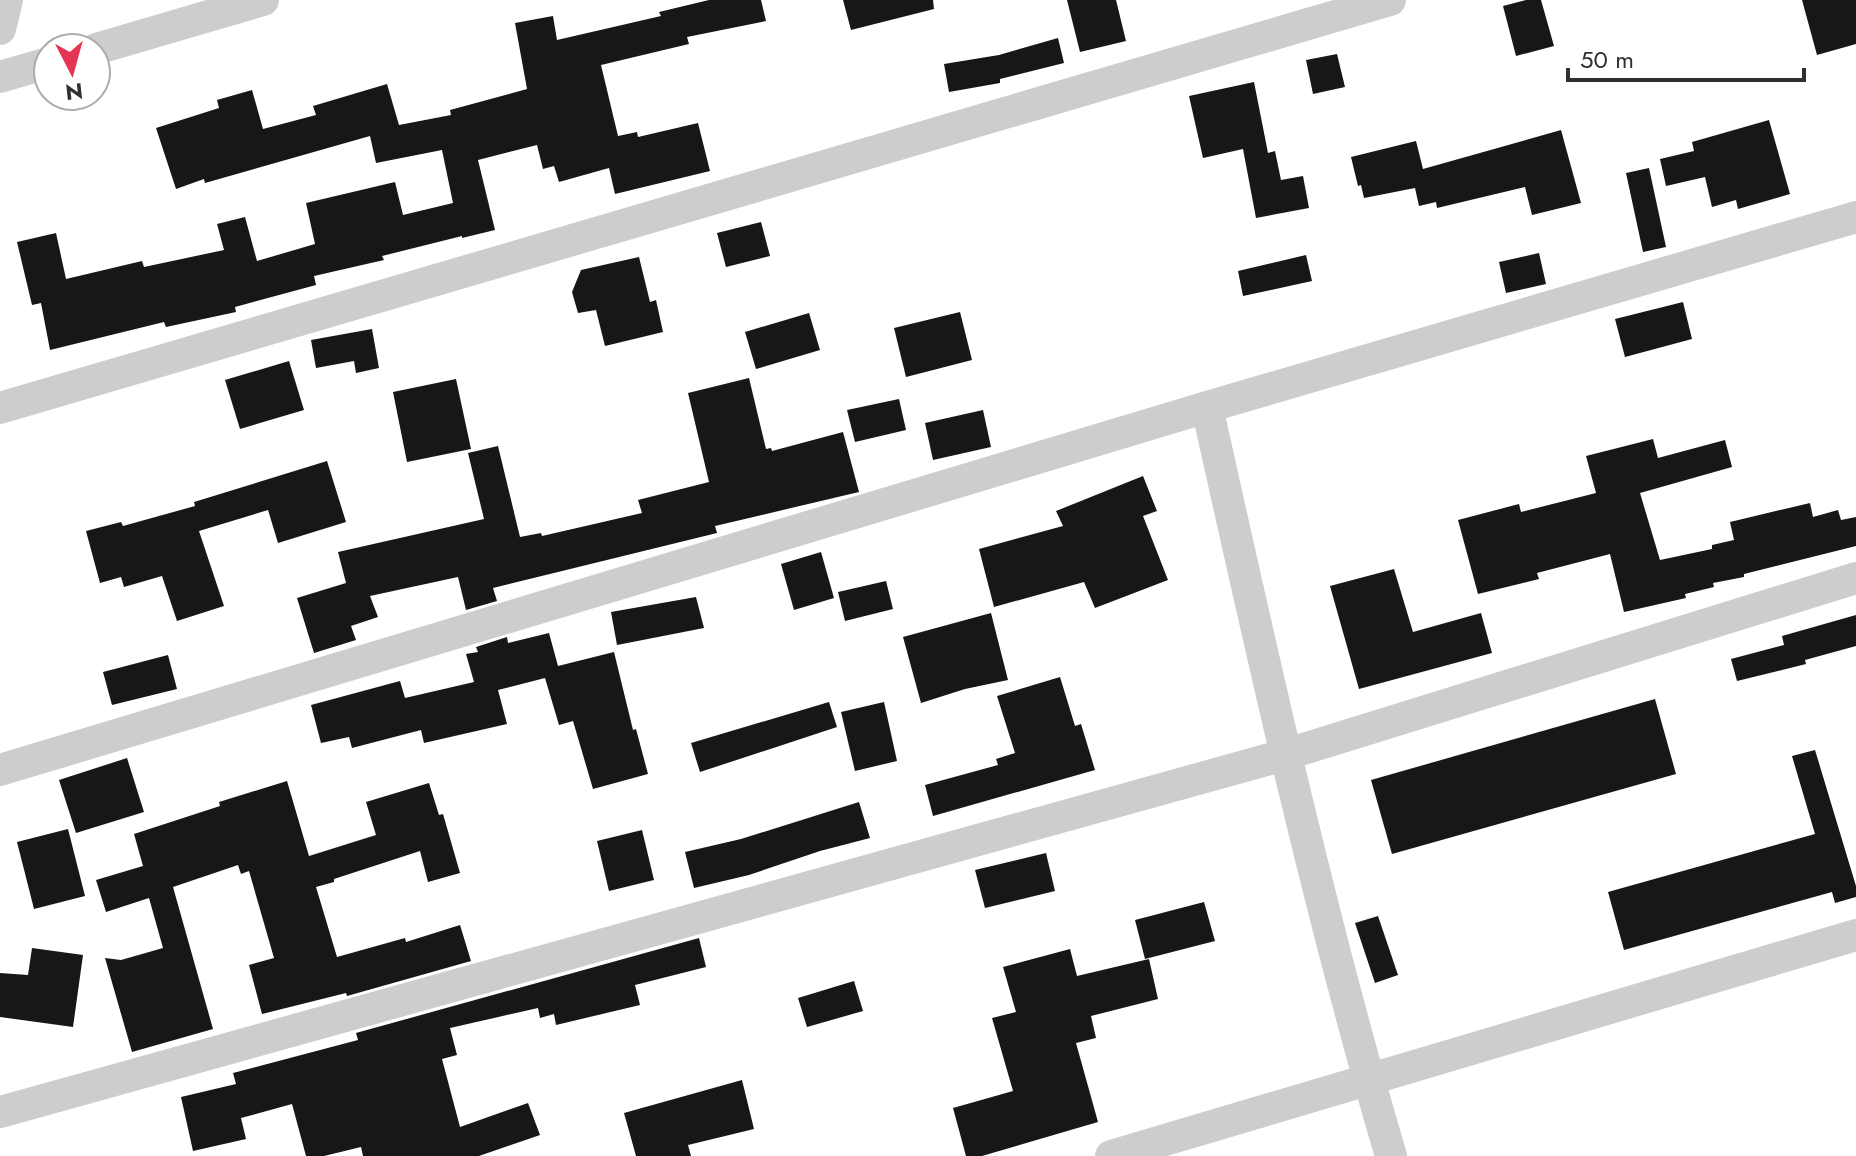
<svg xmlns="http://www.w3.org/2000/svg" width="1856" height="1156" font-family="Jost,sans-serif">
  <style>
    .building { fill: #171717 }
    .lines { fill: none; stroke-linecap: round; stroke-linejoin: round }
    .street { stroke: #cdcdcd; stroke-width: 32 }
  </style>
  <rect width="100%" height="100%" fill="#fff"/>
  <g class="building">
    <path d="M709,0H761L766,21L687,37L689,44L601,65L618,136L637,132L638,137L698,123L710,171L615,194L609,168L559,182L554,166L543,169L537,145L478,160L495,230L462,238V236L382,256L384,260L314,276L316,285L235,307L236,312L166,327L164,322L50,350L41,303L32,305L17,242L56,233L66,279L142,261L144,267L224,250L217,224L245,217L257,261L315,244L306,203L395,182L403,215L453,203L442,150L376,163L370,136L205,183L204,179L176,189L156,128L219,108L217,100L252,90L263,129L316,115L313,106L387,84L399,125L451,115L450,110L527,89L515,23L553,16L557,40L661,16L659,12Z"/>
    <path d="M843,0H933L934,9L851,30Z"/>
    <path d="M1067,0H1116L1126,41L1080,52Z"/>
    <path d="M1526,0H1541L1554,46L1516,56L1503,6Z"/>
    <path d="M1802,0H1856V44L1817,55Z"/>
    <path d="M1058,38L1064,63L1000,79V83L949,92L944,64L999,55Z"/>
    <path d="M1337,54L1345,87L1313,94L1306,60Z"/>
    <path d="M1254,82L1268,153L1275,151L1281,180L1303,176L1309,208L1256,218L1243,149L1203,158L1189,96Z"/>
    <path d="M1769,120L1790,194L1738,209L1736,200L1712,207L1705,177L1666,186L1660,159L1694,151L1692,142Z"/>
    <path d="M1561,130L1581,203L1532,215L1525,187L1437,208L1436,202L1419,206L1415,188L1364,198L1361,185L1358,186L1351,157L1416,141L1423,169Z"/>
    <path d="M1649,168L1666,247L1643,252L1626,173Z"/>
    <path d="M761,222L770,256L726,267L717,233Z"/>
    <path d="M1539,253L1546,284L1506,293L1499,262Z"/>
    <path d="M1306,255L1312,281L1243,296L1238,271Z"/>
    <path d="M639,257L650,302L656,300L663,332L605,346L596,310L578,313L572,292L581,270Z"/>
    <path d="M1683,302L1692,339L1625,357L1615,319Z"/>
    <path d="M960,312L972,360L906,377L894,328Z"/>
    <path d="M809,313L820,350L756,369L745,332Z"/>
    <path d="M372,329L379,368L356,373L354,361L316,368L311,340Z"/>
    <path d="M289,361L304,410L240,429L225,380Z"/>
    <path d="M749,378L766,449L771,448L772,451L843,432L859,492L715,526L717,533L493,588L497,601L466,610L458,577L370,596L378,617L351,626L356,640L314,653L297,598L346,583L338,552L484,519L468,453L498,446L520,537L541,533L542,536L642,513L638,500L709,482L688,393Z"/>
    <path d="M456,379L471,449L407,462L393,392Z"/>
    <path d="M899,399L906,430L855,442L847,410Z"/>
    <path d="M983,410L991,447L933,460L925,423Z"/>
    <path d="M1653,439L1658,458L1725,440L1732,467L1640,493L1660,560L1712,549V545L1734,540L1730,522L1810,503L1813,517L1838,510L1841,520L1856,517V546L1744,574V577L1713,583L1714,587L1685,594L1686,598L1624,612L1610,554L1537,573L1539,579L1478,594L1458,520L1519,504L1521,512L1596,493L1586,456Z"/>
    <path d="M327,461L346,522L278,543L268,510L199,531L224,606L177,621L162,576L124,587L121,577L100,583L86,531L121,522L123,526L195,506L194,502Z"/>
    <path d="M1143,476L1157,511L1143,516L1168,580L1095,608L1084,582L994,607L979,549L1063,526L1056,511Z"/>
    <path d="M821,552L834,598L794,610L781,564Z"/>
    <path d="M1394,569L1413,632L1481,613L1492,653L1359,689L1330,586Z"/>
    <path d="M886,581L893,609L845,621L838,592Z"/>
    <path d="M696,597L704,628L617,645L611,612Z"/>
    <path d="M991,613L1008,680L965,689L921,703L903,637Z"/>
    <path d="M1856,615V646L1805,660L1806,664L1737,681L1731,659L1784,645L1782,636Z"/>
    <path d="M549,633L558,666L614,652L633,730L636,729L648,774L593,789L573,721L559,725L545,678L498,690L507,724L424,743L421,730L352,748L349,737L321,743L311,705L400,681L405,698L474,682L466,654L478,652L476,647L507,637L508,643Z"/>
    <path d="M168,655L177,689L112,705L103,672Z"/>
    <path d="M1060,677L1075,726L1081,724L1095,770L933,816L925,785L998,765L996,759L1015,753L997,696Z"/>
    <path d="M1655,699L1676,774L1392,854L1371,780Z"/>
    <path d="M829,702L837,727L700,772L691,743Z"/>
    <path d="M884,702L897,761L855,771L841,712Z"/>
    <path d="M1815,750L1856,886V897L1835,903L1832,892L1624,950L1608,892L1815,834L1792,756Z"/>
    <path d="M127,758L144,812L76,833L59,780Z"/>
    <path d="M287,781L309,856L376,835L366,802L429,783L439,815L443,814L460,873L428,882L420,851L334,879V882L316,887L337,957L405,938L406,942L460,925L471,961L347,996L346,993L262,1014L249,965L274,958L249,871L241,874L238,865L173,887L213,1029L132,1052L105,958L121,960L163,948L149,898L106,912L96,880L143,866L134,834L220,806L219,802Z"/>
    <path d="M859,802L870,838L820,851L749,875L694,888L685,852L741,839Z"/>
    <path d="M68,829L85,896L34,909L17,842Z"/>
    <path d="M642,830L654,880L609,891L597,841Z"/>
    <path d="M1046,853L1055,891L985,908L975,870Z"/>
    <path d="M1204,902L1215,941L1145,959L1135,920Z"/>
    <path d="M1378,916L1398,975L1375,983L1355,923Z"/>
    <path d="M699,938L706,967L635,985L640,1005L556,1025L554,1014L540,1018L538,1008L450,1028L457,1055L442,1059L460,1127L528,1103L540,1135L479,1156H363L361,1147L324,1156H306L292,1104L241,1118L246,1139L193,1151L181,1097L236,1084L233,1073L358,1040L356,1033Z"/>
    <path d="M32,948L83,955L73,1027L0,1017V973L28,975Z"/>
    <path d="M1070,949L1077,976L1149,959L1158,999L1091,1016L1096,1038L1076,1043L1098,1122L982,1156H966L953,1108L1013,1091L992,1018L1016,1012L1003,967Z"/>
    <path d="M854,981L863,1011L807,1027L798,998Z"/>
    <path d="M742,1080L754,1129L688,1145L691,1156H636L624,1113Z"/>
  </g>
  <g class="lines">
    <g class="street">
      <path d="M0,29L7,0"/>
      <path d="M96,49L263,0"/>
      <path d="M0,77L48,63"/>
      <path d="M1207,407C1263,658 1318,909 1391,1156"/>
      <path d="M0,408L1390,0"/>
      <path d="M0,770L1207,407L1856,217"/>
      <path d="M0,1112L1284,755L1856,578"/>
      <path d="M1111,1156L1856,935"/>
    </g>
  </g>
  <g transform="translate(72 72) rotate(174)"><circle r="38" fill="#ffffff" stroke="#acacac" stroke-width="2"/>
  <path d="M0-6L14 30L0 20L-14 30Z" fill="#e53555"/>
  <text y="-12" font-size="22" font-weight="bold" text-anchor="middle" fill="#303030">N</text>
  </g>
  <path d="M1568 68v12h236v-12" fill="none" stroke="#303030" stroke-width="4"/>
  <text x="1580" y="68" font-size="24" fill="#303030" stroke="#ffffff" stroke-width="6" paint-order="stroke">50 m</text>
</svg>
